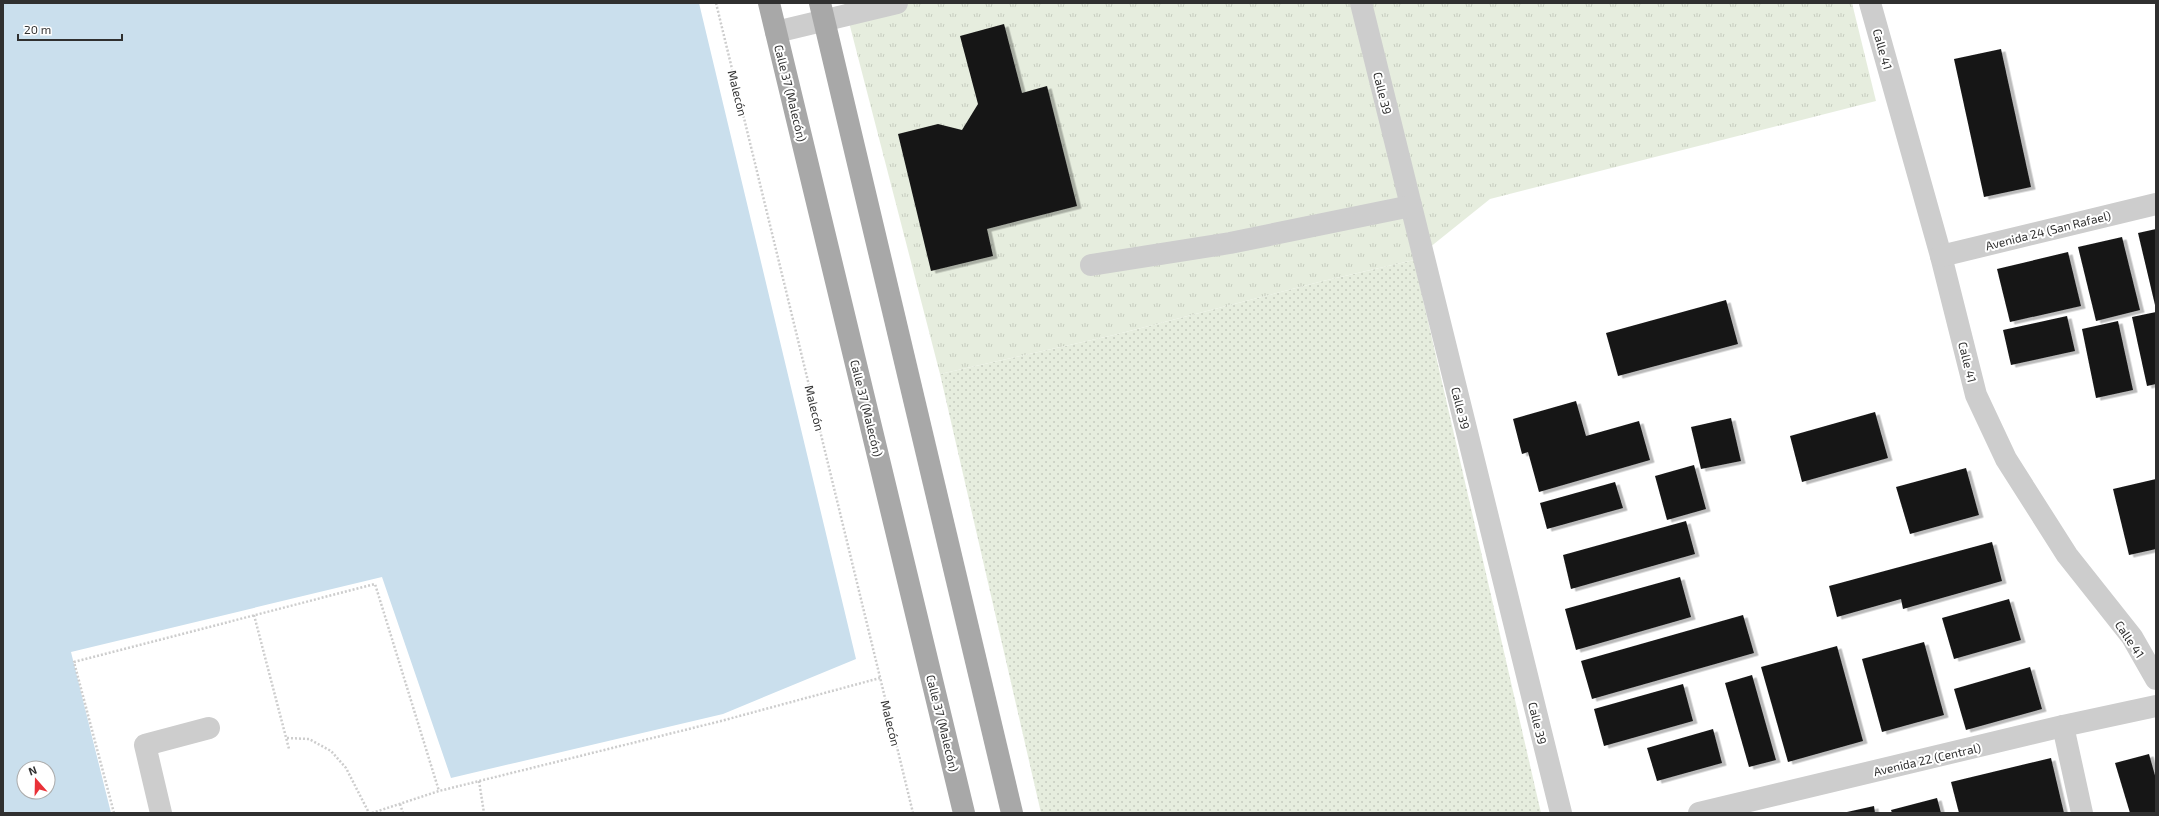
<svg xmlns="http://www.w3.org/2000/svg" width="2159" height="816" font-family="'Exo 2',sans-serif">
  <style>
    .grass { fill: url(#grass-dots) }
    .park { fill: url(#park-tufts) }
    .water { fill: #cadfed; fill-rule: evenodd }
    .building { fill: #171717; filter: url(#shadow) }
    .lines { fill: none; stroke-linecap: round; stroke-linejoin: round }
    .path { stroke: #cdcdcd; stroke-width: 2.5; stroke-dasharray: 2 2; stroke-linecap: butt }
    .minor { stroke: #cdcdcd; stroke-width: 22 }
    .major { stroke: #a8a8a8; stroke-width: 22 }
    .labels { text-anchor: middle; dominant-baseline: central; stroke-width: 4; stroke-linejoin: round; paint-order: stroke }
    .street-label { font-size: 12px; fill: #303030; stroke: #fff }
  </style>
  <defs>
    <pattern id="grass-dots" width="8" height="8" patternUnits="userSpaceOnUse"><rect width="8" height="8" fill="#e6edde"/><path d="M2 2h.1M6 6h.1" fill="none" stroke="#c6ccbf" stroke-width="1.8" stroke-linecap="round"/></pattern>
    <pattern id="park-tufts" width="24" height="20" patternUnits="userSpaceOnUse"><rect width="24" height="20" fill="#e6edde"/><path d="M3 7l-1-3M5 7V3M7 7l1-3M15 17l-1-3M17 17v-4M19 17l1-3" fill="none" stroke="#c6ccbf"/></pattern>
    <filter id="shadow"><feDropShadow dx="4.5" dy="2.5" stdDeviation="0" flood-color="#0004"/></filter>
  </defs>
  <rect width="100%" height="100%" fill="#fff"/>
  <path class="grass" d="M1414,260L1541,813H1041L940,374L1114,335L1323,281Z"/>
  <path class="park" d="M844,3H1852L1876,101L1490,199L1414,260L1323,281L1114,335L940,374Z"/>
  <path class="water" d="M3,3H699L856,659L723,714L451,778L382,577L71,652L111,813H3ZM24,768H48V792H24Z"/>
  <g class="building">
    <path d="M1004,24L1022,93L1047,86L1077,206L987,229L993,256L931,271L898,134L938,124L962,130L978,104L960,36Z"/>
    <path d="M2001,49L2031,187L1984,197L1954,59Z"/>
    <path d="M2156,229V305H2155L2138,233Z"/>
    <path d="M2122,237L2140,310L2096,321L2078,247Z"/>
    <path d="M2068,252L2081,306L2010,322L1997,269Z"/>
    <path d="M1726,300L1738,344L1618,376L1606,333Z"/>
    <path d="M2156,312V384L2147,386L2132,317Z"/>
    <path d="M2067,316L2075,351L2011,365L2003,330Z"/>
    <path d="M2118,321L2133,390L2096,398L2082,329Z"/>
    <path d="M1576,401L1586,436L1639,421L1650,460L1539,492L1528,452L1522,454L1513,419Z"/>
    <path d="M1875,412L1888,458L1802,482L1790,436Z"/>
    <path d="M1731,418L1741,461L1701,469L1691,427Z"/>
    <path d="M1694,465L1706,509L1667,520L1655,476Z"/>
    <path d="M1966,468L1979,515L1910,534L1896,487Z"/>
    <path d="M2156,479V549L2129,555L2113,489Z"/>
    <path d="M1615,482L1623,508L1547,529L1540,503Z"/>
    <path d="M1686,521L1695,554L1571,589L1563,555Z"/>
    <path d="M1992,542L2002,581L1903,609L1901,599L1837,617L1829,586Z"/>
    <path d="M1680,577L1691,617L1576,650L1565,609Z"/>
    <path d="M2009,599L2021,640L1954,659L1942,618Z"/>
    <path d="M1743,615L1754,653L1592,699L1581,661Z"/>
    <path d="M1924,642L1944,715L1882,732L1862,659Z"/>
    <path d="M1837,646L1863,741L1788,762L1761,667Z"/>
    <path d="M2030,667L2042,709L1966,730L1954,689Z"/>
    <path d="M1752,675L1776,760L1749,767L1725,683Z"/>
    <path d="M1683,684L1693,721L1604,746L1594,709Z"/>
    <path d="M1713,729L1722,763L1657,781L1647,748Z"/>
    <path d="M2149,754L2156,779V813H2130L2115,763Z"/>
    <path d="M2051,758L2064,813H1959L1951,782Z"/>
    <path d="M1937,798L1941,813H1892L1891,810Z"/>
    <path d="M1874,806L1875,813H1847V812Z"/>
  </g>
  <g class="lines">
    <g class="path">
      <path d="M716,3L913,813"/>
      <path d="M254,615L289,749"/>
      <path d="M287,738L309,739L331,751L346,768L369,813"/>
      <path d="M479,781L484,813"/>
      <path d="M400,804L403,813"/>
      <path d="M114,813L74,662L375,584L439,791"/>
      <path d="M372,813L439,791L721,721L880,678"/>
    </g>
    <g class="minor">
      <path d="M1361,3L1561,813"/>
      <path d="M1870,3L1941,256L1976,395L2006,459L2067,555L2132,637L2156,679"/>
      <path d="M776,32L897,3"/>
      <path d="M1941,256L2156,204"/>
      <path d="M1091,265L1230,243L1411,206"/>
      <path d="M2063,726L2082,813"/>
      <path d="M161,813L145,745L209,728"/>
      <path d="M1699,813L2063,726L2156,706"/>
    </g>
    <g class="major">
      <path d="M769,3L964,813"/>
      <path d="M820,3L1012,813"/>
    </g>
  </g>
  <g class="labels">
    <g class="street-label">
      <text transform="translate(1883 49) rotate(74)">Calle 41</text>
      <text transform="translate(738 93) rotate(76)">Malecón</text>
      <text transform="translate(791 93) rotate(76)">Calle 37 (Malecón)</text>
      <text transform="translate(1383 93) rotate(76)">Calle 39</text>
      <text transform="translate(2048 230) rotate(-14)">Avenida 24 (San Rafael)</text>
      <text transform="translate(1968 362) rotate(76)">Calle 41</text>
      <text transform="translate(815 408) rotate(76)">Malecón</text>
      <text transform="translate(867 408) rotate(76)">Calle 37 (Malecón)</text>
      <text transform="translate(1461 408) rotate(76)">Calle 39</text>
      <text transform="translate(2130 639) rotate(56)">Calle 41</text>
      <text transform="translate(891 723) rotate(76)">Malecón</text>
      <text transform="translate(943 723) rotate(76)">Calle 37 (Malecón)</text>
      <text transform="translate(1538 723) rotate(76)">Calle 39</text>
      <text transform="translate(1927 759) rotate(-13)">Avenida 22 (Central)</text>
    </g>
  </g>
  <rect width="2159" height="816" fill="none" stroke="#303030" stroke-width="8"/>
  <g transform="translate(36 780) rotate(340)"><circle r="19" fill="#ffffff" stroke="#acacac"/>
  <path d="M0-3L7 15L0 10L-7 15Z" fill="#e93138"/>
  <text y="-6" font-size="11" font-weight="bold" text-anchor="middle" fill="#303030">N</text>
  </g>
  <path d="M18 34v6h104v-6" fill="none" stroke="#303030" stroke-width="2"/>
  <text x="24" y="34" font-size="12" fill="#303030" stroke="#ffffff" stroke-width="3" paint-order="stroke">20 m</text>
</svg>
